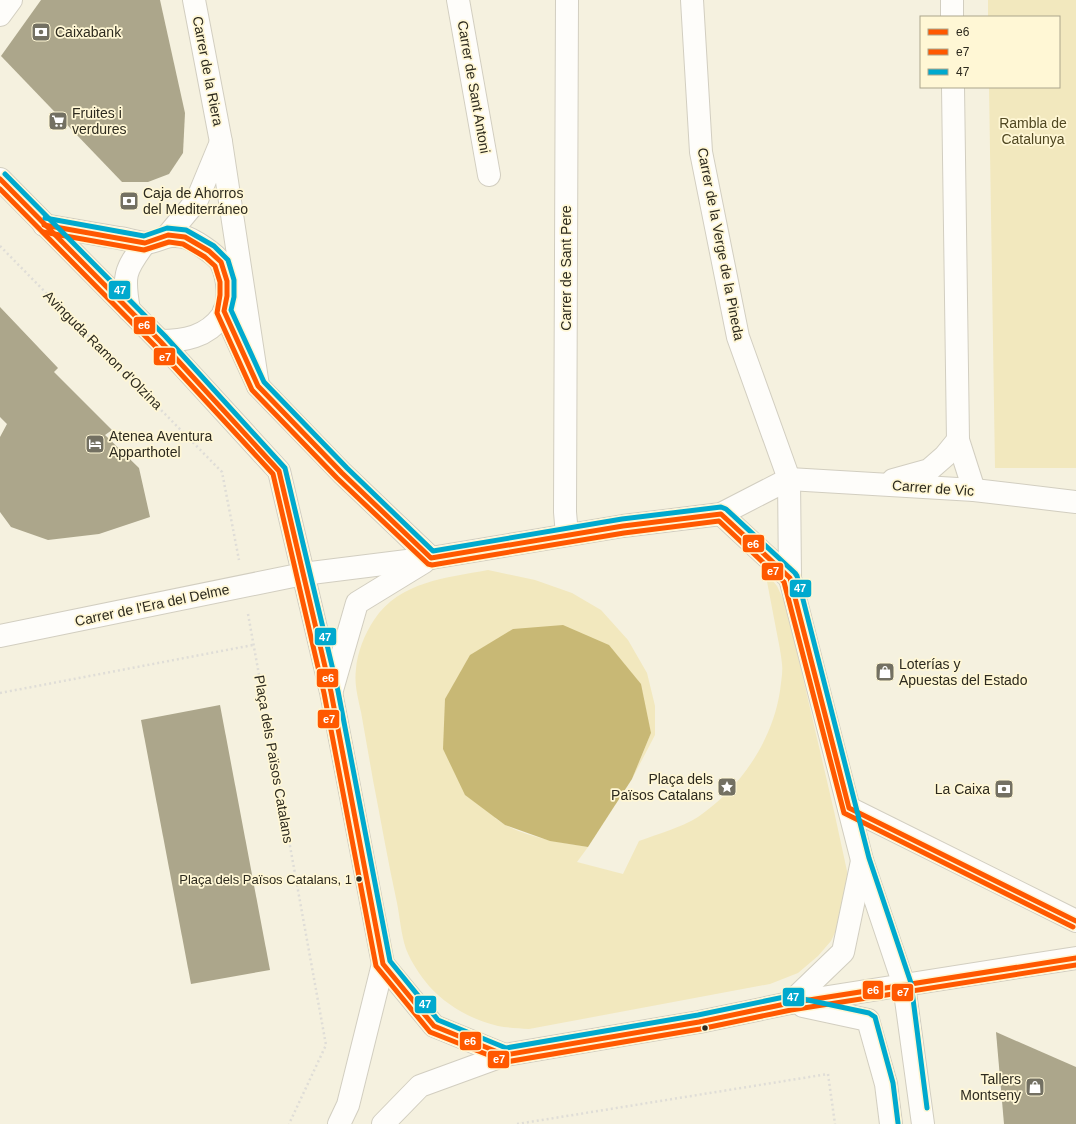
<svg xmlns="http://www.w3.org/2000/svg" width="1076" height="1124" font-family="Arial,sans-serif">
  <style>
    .green { fill: #f2e8be }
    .water { fill: #c8b875 }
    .building { fill: #aca68b }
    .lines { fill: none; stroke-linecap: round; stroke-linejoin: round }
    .minor-casing { stroke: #d2cec0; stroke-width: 24 }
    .path { stroke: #dfddd7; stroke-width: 2.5; stroke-dasharray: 2 3; stroke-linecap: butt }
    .minor { stroke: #fefdfa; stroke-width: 22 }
    .bus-1-casing { stroke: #fff7d5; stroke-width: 8 }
    .bus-2-casing { stroke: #fff7d5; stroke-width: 8 }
    .bus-3-casing { stroke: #fff7d5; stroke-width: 8 }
    .bus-1 { stroke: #ff5800; stroke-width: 5 }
    .bus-2 { stroke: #ff5800; stroke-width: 5 }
    .bus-3 { stroke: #00a9ce; stroke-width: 5 }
    .bus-dot { fill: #2d2a1e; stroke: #fff7d5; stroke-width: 1.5 }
    .labels { text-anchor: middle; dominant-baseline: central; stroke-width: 3.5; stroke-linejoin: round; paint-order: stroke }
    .bus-label { font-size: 13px; fill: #2d2a1e; stroke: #fff7d5; text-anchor: end }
    .poi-label { font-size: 14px; fill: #2d2a1e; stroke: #fff7d5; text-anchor: start }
    .street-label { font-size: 14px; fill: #2d2a1e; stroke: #fff7d5 }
    .park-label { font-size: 14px; fill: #504721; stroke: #fff7d5 }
    .line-badge { stroke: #fff7d5; stroke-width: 1.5 }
    .badge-label { font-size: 11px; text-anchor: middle; font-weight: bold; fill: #fff }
  </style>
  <rect width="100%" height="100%" fill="#f5f1df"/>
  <g class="green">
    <path d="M988,0H1076V468H995L989,87H1059V17H988Z"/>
    <path d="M488,570L535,580L572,593L601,610L628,640L647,673L655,706V735L632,779L651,733L495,818C519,837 558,842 588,847L577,862L623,874L639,841C658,834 680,828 698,817C740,788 772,742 780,691C781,682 783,672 782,664C781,654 779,644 777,634C773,613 769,592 765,571L777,586L786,605L834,811L847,871V896L841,920L831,941L818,956L798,973L770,984L529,1029C519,1028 508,1028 498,1026C472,1020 447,1006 429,986C420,975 411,962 406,949C401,934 400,918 397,903C388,862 381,821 373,780C369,757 365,735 361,712C358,698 354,684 356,669C357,653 365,633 374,620C400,581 446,578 488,570Z"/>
  </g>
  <path class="water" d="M563,625L609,645L641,684L651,733L632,779L588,847L550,841L505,825L465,795L443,749L445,699L470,655L513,629Z"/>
  <g class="building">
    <path d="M41,0H160L185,113L183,153L169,174L148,182H122L1,56Z"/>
    <path d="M0,307L58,368L54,372L112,430L105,435L139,468L150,517L99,534L48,540L11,527L0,512V437L7,424L0,417Z"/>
    <path d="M220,705L270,970L191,984L141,720Z"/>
    <path d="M996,1032L1076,1067V1124H1004Z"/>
  </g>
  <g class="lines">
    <defs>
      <g id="minor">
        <path d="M194,0L221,142L258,386"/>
        <path d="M458,0L489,175"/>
        <path d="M567,0L565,512L567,535"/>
        <path d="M692,0L701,152L738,337L789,479L790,578L862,860L904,985L923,1124"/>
        <path d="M952,0V17"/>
        <path d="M0,15L11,0"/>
        <path d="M953,87L958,440L974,490"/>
        <path d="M0,179L160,341L279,471L331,692L383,964L434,1026L505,1055"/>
        <path d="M44,225C69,229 94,234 119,238C127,239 138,243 146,243C161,241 167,233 184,237C193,239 217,255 221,263C228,277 231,302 222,316C207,337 184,341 160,341"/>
        <path d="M168,235L197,200L221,142"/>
        <path d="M129,310C123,276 124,271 145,243"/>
        <path d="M224,311L258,386L342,473L431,558"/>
        <path d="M893,480L929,470L945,456L958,440"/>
        <path d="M721,514L790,578"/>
        <path d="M0,636L303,574L431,558L623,526L721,514L789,479L974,490L1076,502"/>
        <path d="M332,690L357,603L424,562"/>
        <path d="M849,808L1076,921"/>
        <path d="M790,1003L843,952L862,861"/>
        <path d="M803,1006L868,1020L886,1084L891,1124"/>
        <path d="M339,1124L348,1105L383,964"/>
        <path d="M383,1124L420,1086L505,1055L699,1022L790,1003L1076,958"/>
      </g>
    </defs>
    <use href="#minor" class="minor-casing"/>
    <g class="path">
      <path d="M0,246L222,472L239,560"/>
      <path d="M248,614L326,1045L289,1124"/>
      <path d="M0,693L253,645"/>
      <path d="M517,1124L828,1074L835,1124"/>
    </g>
    <use href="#minor" class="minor"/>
    <defs>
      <g id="bus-1">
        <path d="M0,179L160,341L279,471L331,692L383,964L434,1026L505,1055L699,1022L790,1003L1076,958"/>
        <path d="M44,225L145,243L168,235L185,237L209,251L221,262L227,281V296L224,311L258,386L342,473L431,558L623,526L721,514L790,578L849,808L1076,921"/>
      </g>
      <g id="bus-2">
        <path d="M0,189L155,346L273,474L324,693L376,966L430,1032L506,1062L700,1029L791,1010L1076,965"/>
        <path d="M43,232L144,250L169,242L183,244L205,257L215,266L220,282V295L217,313L252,390L337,478L428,564L432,565L624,533L719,521L784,582L844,813L1073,927"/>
      </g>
      <g id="bus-3">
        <path d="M5,174L165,336L285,468L338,691L390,961L438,1020L506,1048L698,1015L789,996L869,1013L875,1017L893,1083L898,1123"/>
        <path d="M45,218L144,236L167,228L186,230L214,246L228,260L234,280V297L231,310L264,382L347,468L433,551L622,519L721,507L726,509L795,573L797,576L869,858L911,983L927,1108"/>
      </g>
    </defs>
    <use href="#bus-1" class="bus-1-casing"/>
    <use href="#bus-2" class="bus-2-casing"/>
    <use href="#bus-3" class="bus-3-casing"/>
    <use href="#bus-1" class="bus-1"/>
    <use href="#bus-2" class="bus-2"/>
    <use href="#bus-3" class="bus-3"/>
  </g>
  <defs>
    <symbol id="bank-square" viewBox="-11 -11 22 22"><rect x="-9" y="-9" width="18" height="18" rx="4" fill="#737062" stroke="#fff7d5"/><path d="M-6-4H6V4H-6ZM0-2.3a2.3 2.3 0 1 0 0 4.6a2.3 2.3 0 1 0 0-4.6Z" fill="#fff"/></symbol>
    <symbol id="supermarket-square" viewBox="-11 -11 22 22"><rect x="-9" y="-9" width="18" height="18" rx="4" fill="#737062" stroke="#fff7d5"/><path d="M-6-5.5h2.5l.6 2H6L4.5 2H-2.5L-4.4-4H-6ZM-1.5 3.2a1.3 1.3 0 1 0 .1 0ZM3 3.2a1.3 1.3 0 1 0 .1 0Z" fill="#fff"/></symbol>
    <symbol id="hotel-square" viewBox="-11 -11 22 22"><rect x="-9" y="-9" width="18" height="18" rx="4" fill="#737062" stroke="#fff7d5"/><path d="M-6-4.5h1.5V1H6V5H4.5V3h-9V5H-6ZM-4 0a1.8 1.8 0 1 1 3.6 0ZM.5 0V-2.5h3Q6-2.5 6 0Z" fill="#fff"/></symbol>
    <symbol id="shop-square" viewBox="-11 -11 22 22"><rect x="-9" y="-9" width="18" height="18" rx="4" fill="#737062" stroke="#fff7d5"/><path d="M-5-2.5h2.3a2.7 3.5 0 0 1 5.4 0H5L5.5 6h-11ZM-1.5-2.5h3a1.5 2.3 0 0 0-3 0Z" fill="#fff"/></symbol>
    <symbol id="sight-square" viewBox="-11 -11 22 22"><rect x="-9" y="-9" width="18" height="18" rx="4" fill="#737062" stroke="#fff7d5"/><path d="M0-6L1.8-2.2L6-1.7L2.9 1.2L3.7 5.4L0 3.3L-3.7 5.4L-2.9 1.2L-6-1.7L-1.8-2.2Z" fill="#fff"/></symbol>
  </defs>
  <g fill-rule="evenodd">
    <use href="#bank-square" x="30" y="21" width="22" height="22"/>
    <use href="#supermarket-square" x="47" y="110" width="22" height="22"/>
    <use href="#bank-square" x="118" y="190" width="22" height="22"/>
    <use href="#hotel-square" x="84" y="433" width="22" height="22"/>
    <use href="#shop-square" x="874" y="661" width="22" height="22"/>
    <use href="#sight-square" x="716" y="776" width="22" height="22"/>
    <use href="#bank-square" x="993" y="778" width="22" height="22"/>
    <use href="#shop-square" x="1024" y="1076" width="22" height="22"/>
  </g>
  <g class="bus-dot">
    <circle cx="359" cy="879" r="3.5"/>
    <circle cx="705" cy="1028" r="3.5"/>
  </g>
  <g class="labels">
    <g class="bus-label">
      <text x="352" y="879">Plaça dels Països Catalans, 1</text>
    </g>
    <g class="poi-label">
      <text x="55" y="32">Caixabank</text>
      <text x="72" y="113">Fruites i<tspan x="72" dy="16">verdures</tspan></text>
      <text x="143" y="193">Caja de Ahorros<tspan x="143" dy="16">del Mediterráneo</tspan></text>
      <text x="109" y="436">Atenea Aventura<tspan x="109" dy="16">Apparthotel</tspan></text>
      <text x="899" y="664">Loterías y<tspan x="899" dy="16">Apuestas del Estado</tspan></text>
      <text x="713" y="779" text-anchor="end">Plaça dels<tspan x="713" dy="16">Països Catalans</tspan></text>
      <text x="990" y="789" text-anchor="end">La Caixa</text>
      <text x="1021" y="1079" text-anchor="end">Tallers<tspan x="1021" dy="16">Montseny</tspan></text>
    </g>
    <g class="street-label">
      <text transform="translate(208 71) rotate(79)">Carrer de la Riera</text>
      <text transform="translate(474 87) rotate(80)">Carrer de Sant Antoni</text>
      <text transform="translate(721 244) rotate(79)">Carrer de la Verge de la Pineda</text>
      <text transform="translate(566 268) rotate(-90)">Carrer de Sant Pere</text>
      <text transform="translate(103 350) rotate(45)">Avinguda Ramon d'Olzina</text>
      <text transform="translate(933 488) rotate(4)">Carrer de Vic</text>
      <text transform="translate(152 605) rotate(-12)">Carrer de l'Era del Delme</text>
      <text transform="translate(274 759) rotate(80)">Plaça dels Països Catalans</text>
    </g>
    <g class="park-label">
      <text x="1033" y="123">Rambla de<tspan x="1033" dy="16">Catalunya</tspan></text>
    </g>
  </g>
  <g class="line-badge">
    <rect x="108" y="280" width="23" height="20" rx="4" fill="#00a9ce"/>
    <rect x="133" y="316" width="23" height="19" rx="4" fill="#ff5800"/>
    <rect x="153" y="347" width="23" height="19" rx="4" fill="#ff5800"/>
    <rect x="742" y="534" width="23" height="19" rx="4" fill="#ff5800"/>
    <rect x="761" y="562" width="23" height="19" rx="4" fill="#ff5800"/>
    <rect x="789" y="579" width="23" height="19" rx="4" fill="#00a9ce"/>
    <rect x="314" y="627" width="23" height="19" rx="4" fill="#00a9ce"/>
    <rect x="316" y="668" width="23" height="20" rx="4" fill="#ff5800"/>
    <rect x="317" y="709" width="23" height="20" rx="4" fill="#ff5800"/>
    <rect x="862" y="980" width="22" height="20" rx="4" fill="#ff5800"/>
    <rect x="891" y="983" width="23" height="19" rx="4" fill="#ff5800"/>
    <rect x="782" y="987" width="23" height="20" rx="4" fill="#00a9ce"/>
    <rect x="414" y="995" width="23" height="19" rx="4" fill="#00a9ce"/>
    <rect x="459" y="1031" width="23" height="20" rx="4" fill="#ff5800"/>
    <rect x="487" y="1050" width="23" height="19" rx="4" fill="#ff5800"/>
  </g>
  <g class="badge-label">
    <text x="120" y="294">47</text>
    <text x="144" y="329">e6</text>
    <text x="165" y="361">e7</text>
    <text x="753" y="548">e6</text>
    <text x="773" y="575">e7</text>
    <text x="800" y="592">47</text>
    <text x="325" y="641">47</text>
    <text x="328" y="682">e6</text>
    <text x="329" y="723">e7</text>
    <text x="873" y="994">e6</text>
    <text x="903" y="996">e7</text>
    <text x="793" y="1001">47</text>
    <text x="425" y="1008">47</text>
    <text x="470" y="1045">e6</text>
    <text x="499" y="1063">e7</text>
  </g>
  <rect x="920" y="16" width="140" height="72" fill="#fff7d5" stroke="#aba58c"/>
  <rect x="928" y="29" width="20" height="6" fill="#ff5800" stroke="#aba58c"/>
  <text x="956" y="36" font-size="12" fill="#2d2a1e">e6</text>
  <rect x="928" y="49" width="20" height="6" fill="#ff5800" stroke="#aba58c"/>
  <text x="956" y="56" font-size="12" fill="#2d2a1e">e7</text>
  <rect x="928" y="69" width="20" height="6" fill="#00a9ce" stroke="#aba58c"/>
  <text x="956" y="76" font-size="12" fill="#2d2a1e">47</text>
</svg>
